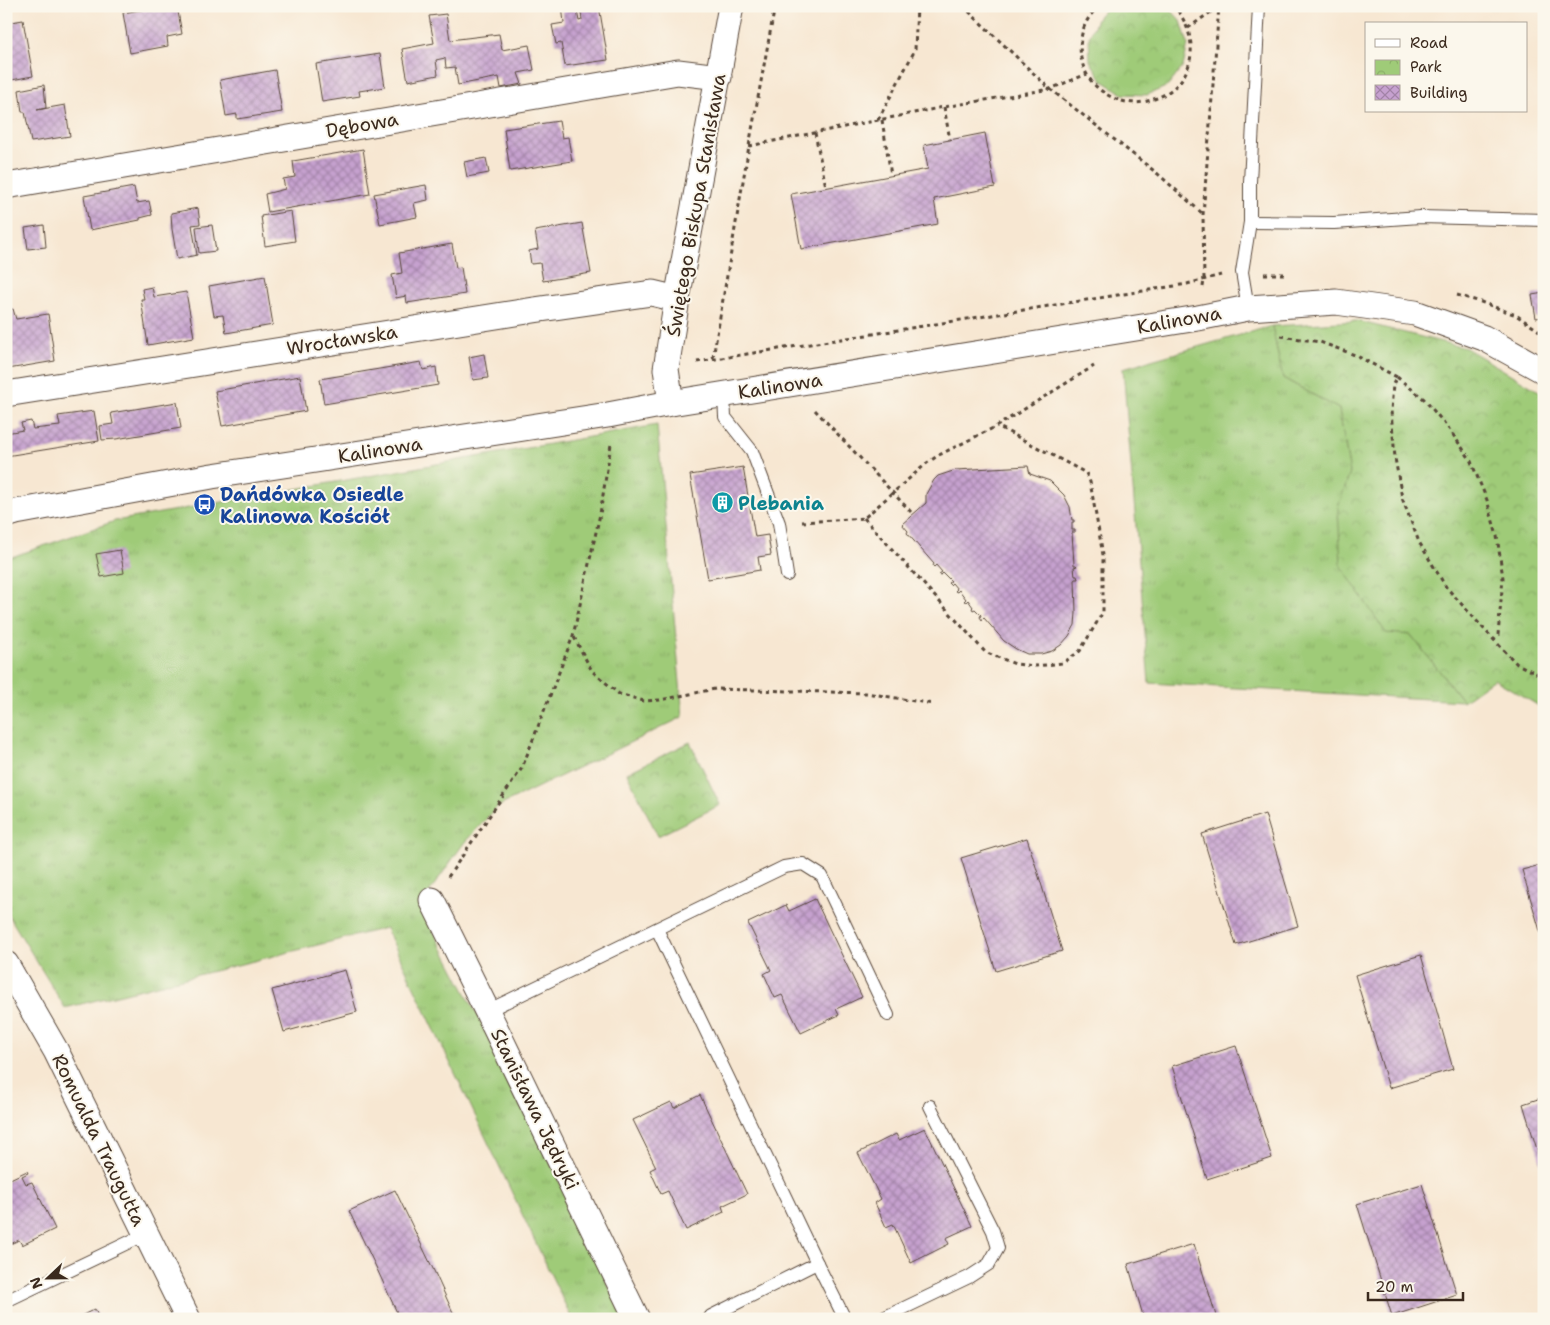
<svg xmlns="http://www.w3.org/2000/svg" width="1550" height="1325" font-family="'Shantell Sans',sans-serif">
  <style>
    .grass { fill: url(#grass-tufts); stroke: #6d7a4b }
    .park { fill: url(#park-crowns); stroke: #6d7a4b }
    .building { fill: url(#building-cross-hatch) }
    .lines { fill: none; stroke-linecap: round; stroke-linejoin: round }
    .service-casing { stroke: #574639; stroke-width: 14 }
    .minor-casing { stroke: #574639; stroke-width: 27 }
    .path { stroke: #574639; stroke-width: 3; stroke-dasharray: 4 4; stroke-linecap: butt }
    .service { stroke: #fff; stroke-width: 12 }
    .minor { stroke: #fff; stroke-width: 25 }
    .labels { text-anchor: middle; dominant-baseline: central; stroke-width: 4; stroke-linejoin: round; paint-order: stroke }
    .street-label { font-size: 19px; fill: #3b2a1e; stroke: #fbf7ec }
    .transit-label { font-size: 19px; font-weight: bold; fill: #164399; stroke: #fbf7ec; text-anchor: start }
    .culture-label { font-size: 19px; font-weight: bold; fill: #0d838f; stroke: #fbf7ec; text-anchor: start }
  </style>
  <defs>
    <pattern id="grass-tufts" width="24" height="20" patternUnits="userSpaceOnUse" patternTransform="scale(1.25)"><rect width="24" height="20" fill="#9fcb78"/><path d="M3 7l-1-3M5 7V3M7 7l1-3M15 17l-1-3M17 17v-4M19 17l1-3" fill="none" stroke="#8aae67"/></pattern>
    <pattern id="park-crowns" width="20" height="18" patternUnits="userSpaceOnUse" patternTransform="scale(1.25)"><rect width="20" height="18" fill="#9fcb78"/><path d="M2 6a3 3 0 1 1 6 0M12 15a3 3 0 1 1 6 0" fill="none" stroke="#8aae67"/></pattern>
    <pattern id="building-cross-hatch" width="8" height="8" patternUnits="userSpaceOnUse" patternTransform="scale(1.25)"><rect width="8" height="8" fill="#c6a1cf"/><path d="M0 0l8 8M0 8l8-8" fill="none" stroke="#a283a7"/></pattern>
  </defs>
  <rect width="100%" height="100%" fill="#fbf7ec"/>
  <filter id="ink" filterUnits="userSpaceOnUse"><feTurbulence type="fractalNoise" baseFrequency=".02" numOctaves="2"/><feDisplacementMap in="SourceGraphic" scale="10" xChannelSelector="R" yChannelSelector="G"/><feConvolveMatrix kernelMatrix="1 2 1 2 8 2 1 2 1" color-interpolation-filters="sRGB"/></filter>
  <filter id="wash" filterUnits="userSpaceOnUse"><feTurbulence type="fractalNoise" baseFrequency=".0096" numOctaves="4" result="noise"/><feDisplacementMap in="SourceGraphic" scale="20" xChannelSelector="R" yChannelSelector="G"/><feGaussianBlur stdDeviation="1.12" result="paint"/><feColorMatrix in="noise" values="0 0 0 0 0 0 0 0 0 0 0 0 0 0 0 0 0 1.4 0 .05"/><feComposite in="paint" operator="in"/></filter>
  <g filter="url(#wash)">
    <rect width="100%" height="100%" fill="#f7e7d2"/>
    <g class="grass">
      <path d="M1272,326L1283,378L1339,409L1350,473L1338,507L1411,635L1463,701L1149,683L1123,368Z"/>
      <path d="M657,425L683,717L497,807L464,843L420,905L515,1087L624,1319H572L386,928L65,1008L6,911V559L115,521Z"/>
    </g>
    <g class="park">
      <path d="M1110,6H1167L1181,21L1188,44L1183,67L1168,86L1147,95L1123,94L1103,81L1090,61L1089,37L1099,15Z"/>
      <path d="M1357,321L1466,348L1544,394V709L1494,679L1463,701L1411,635L1386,633L1341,566L1338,507L1350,473L1339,409L1283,378L1272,326Z"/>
      <path d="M690,742L720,805L658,836L627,773Z"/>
    </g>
    <g id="blocks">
      <g class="building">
        <path d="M146,6H177L182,34L167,37L168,46L130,53L123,13L146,9Z"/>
        <path d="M562,6H576L579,21L582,20L580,6H599L608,60L565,66L561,43L556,44L552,25L564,23Z"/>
        <path d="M446,14L450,40L499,34L502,50L529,45L534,70L518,73L522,84L501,88L499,77L458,85L455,67L446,68L445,58L436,60L438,75L408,81L402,49L434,43L429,16Z"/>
        <path d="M23,20L33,76L6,81V23Z"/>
        <path d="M380,54L385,87L359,91L360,96L322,102L316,64Z"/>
        <path d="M275,70L282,112L237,119V114L226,116L220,80Z"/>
        <path d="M44,85L46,108L37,110L65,105L70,136L31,142L25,112H22L19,90Z"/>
        <path d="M559,121L562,138L568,137L572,161L510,171L504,129Z"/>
        <path d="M985,133L995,187L934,199L938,224L801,249L791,194L928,169L924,145Z"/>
        <path d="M363,149L370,194L268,212L265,194L285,189L283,179L295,177L293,161Z"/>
        <path d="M486,158L489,173L467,177L464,162Z"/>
        <path d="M426,185L428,200L414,203L417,217L380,224L374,194Z"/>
        <path d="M134,187L137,203L149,201L152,215L140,218V220L90,230L84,196Z"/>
        <path d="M198,208L200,224L192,225L197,255L177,259L172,229L171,213Z"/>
        <path d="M291,211L295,241L265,246L261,216Z"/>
        <path d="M582,223L591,273L543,281L540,263L531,264L529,251L538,249L535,231Z"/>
        <path d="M44,225L46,247L28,249L25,228Z"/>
        <path d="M212,225L216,251L199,253L196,227Z"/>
        <path d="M452,244L456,268L461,267L465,294L407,303L406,296L396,298L392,275L402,273L399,253Z"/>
        <path d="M265,276L273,325L226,333L223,315L214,316L209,286Z"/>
        <path d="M152,287L154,297L186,292L194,337L148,345L141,299H144L142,289Z"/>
        <path d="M1544,293V317L1536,318L1532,295Z"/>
        <path d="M13,309L16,319L48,314L55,361L8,369L6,361V310Z"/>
        <path d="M484,354L488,378L473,380L469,357Z"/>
        <path d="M421,362L423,370L436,367L438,385L324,404L320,379Z"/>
        <path d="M300,376L306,411L222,426L215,391Z"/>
        <path d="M177,402L181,428L116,439L102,440L100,426L113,424L111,413Z"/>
        <path d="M94,411L99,441L6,456V433L23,430L21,423L31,421L33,429L60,426L58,416Z"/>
        <path d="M1028,466L1030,474L1050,481L1064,495L1070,507L1072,520H1074V522H1072V530H1075V532H1072L1074,565H1076L1077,566L1074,567L1075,576H1077L1078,579H1075L1076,613L1075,625L1069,636L1061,645L1052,651L1041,654H1027L1016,649L1004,641L984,618L982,620L980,617L981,615L975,609L973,610L972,608L973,607L968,600L966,602L964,601L966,599L959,590L957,592L955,591L957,589L952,583L950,585L948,583L951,581L943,573L941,575L939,574L942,572L936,565L934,567L933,566L934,564L907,533L908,531L902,524L926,503V494L934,480L938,476L956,470Z"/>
        <path d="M743,467L755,537L768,535L771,555L758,557L760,570L708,579L690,475Z"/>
        <path d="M120,550L124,573L101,577L96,554Z"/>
        <path d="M1265,814L1298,926L1236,945L1202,834Z"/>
        <path d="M1027,838L1062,951L996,971L961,858Z"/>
        <path d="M1544,864V941H1543L1522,870Z"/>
        <path d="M815,899L862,997L836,1009L839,1015L801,1033L782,995L775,998L764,974L771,970L748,923L786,905L789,911Z"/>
        <path d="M1421,955L1453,1069L1389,1088L1355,975Z"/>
        <path d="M345,970L357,1012L284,1032L272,990Z"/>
        <path d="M1236,1046L1272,1158L1207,1179L1172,1066Z"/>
        <path d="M700,1095L747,1194L722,1206L724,1212L686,1230L668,1191L661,1194L650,1170L656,1167L633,1120L671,1102L674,1108Z"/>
        <path d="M1544,1097V1169H1543L1523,1104Z"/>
        <path d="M925,1128L972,1226L946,1238L949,1244L911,1263L893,1224L886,1227L875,1203L881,1199L858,1153L896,1134L899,1140Z"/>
        <path d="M27,1171L28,1173L22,1176L26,1184L32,1182L55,1229L22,1245L19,1240L6,1246V1181Z"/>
        <path d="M1422,1184L1457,1295L1392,1316L1357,1204Z"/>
        <path d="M395,1190L435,1273L456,1319H400L376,1267L349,1211Z"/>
        <path d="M1194,1244L1217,1319H1144L1128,1264Z"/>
        <path d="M95,1309L99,1319H75Z"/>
      </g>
    </g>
  </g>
  <g filter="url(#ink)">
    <use href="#blocks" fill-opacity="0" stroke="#574639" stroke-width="1"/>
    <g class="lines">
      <defs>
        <g id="service">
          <path d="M1250,222L1334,223L1420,217L1544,220"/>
          <path d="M1248,308L1242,272L1250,222V182L1259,6"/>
          <path d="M724,395L725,417L752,451L779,523L787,575"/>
          <path d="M657,929L817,1263L845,1319"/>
          <path d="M487,1011L784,867L803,864L822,876L888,1015"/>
          <path d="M6,1301L146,1234"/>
          <path d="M709,1319L711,1316L817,1263"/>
          <path d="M881,1319L969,1277L989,1264L998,1248L993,1231L930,1106"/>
        </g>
        <g id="minor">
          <path d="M6,186L678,72L719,77"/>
          <path d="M6,394L534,310L652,293L677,299"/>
          <path d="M671,403L666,369L677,299L731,6"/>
          <path d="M6,515L16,512L212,476L608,415L671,403L1198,318L1248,308L1336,302L1415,313L1484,338L1544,371"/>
          <path d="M432,900L487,1011L637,1319"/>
          <path d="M6,964L56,1051L188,1319"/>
        </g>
      </defs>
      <use href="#service" class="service-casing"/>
      <use href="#minor" class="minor-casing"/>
      <g class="path">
        <path d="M963,6L1050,89L1158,174L1203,214"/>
        <path d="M1099,6C1084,19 1078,38 1081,58C1084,72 1091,84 1103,92C1119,103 1136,106 1154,99C1196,84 1202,39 1174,6"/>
        <path d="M1188,28L1218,7"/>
        <path d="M944,107L950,140"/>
        <path d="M878,120L915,50L917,6"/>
        <path d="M882,120L891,175"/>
        <path d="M815,133L826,187"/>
        <path d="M749,146L944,107L1050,89L1087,74"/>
        <path d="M1264,274H1286"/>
        <path d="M1203,287L1204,280L1203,215L1219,6"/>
        <path d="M1457,295L1481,302L1516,315L1544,334"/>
        <path d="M1281,336L1320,342L1355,355L1397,377L1393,384L1391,411L1395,458L1402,498L1419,542L1446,587L1494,640L1517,664L1544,677"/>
        <path d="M713,358L749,146L775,6"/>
        <path d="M697,362L1187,284L1221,275"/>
        <path d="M1397,377L1424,399L1449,429L1470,459L1487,500L1497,536L1503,578L1498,635L1494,640"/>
        <path d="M815,410L912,513"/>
        <path d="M864,518L985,652L1015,664L1036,666L1063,663L1080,651L1103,612V555L1090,482L1086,473L997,426"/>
        <path d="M802,522L864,518L927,463L939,455L997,426L1094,366"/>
        <path d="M574,637L592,671L619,694L644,701L660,700L715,689L866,693L933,704"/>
        <path d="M448,877L522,768L573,636L600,514L611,444"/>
      </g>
      <use href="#service" class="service"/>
      <use href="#minor" class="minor"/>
    </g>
  </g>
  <defs>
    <symbol id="building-disc" viewBox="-11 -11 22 22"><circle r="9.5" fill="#0f9aa8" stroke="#fbf7ec"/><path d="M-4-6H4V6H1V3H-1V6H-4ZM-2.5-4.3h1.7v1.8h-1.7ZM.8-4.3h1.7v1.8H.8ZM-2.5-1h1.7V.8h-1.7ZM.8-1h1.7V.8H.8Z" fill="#fff"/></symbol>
    <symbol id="bus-disc" viewBox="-11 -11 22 22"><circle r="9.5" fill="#1a4fb4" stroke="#fbf7ec"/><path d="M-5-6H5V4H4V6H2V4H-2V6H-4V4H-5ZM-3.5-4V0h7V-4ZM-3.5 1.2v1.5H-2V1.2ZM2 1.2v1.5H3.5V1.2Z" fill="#fff"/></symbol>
  </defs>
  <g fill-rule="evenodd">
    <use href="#building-disc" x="710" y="490" width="25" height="25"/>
    <use href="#bus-disc" x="192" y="492" width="25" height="25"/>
  </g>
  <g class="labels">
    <g class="street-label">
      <text transform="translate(362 125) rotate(-10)">Dębowa</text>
      <text transform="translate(696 205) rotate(-80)">Świętego Biskupa Stanisława</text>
      <text transform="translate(1179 320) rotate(-10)">Kalinowa</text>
      <text transform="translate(342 340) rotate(-9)">Wrocławska</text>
      <text transform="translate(780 386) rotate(-9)">Kalinowa</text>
      <text transform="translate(380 450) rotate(-9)">Kalinowa</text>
      <text transform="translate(535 1109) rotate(64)">Stanisława Jędryki</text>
      <text transform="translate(99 1140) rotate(64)">Romualda Traugutta</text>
    </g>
    <g class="transit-label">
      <text x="220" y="494">Dańdówka Osiedle<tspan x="220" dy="22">Kalinowa Kościół</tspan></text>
    </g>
    <g class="culture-label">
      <text x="738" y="503">Plebania</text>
    </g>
  </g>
  <rect width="1550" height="1325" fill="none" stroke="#fbf7ec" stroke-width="25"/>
  <rect x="1365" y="22" width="162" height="90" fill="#fbf7ec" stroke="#aea59a"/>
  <rect x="1375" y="39" width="25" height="8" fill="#ffffff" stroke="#aea59a"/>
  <text x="1410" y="48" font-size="15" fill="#3b2a1e">Road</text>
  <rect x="1375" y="60" width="25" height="15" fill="url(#park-crowns)" stroke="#aea59a"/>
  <text x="1410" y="72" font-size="15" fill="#3b2a1e">Park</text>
  <rect x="1375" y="85" width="25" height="15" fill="url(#building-cross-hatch)" stroke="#aea59a"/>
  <text x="1410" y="98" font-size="15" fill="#3b2a1e">Building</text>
  <g transform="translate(48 1278) rotate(248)" stroke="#fbf7ec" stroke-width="4" paint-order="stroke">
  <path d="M0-4L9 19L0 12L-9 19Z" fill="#3b2a1e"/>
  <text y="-8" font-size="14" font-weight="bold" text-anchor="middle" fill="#3b2a1e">N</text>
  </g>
  <path d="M1368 1292v8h95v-8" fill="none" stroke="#3b2a1e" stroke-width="2.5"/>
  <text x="1375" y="1292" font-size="15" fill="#3b2a1e" stroke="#fbf7ec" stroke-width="4" paint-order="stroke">20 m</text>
</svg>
